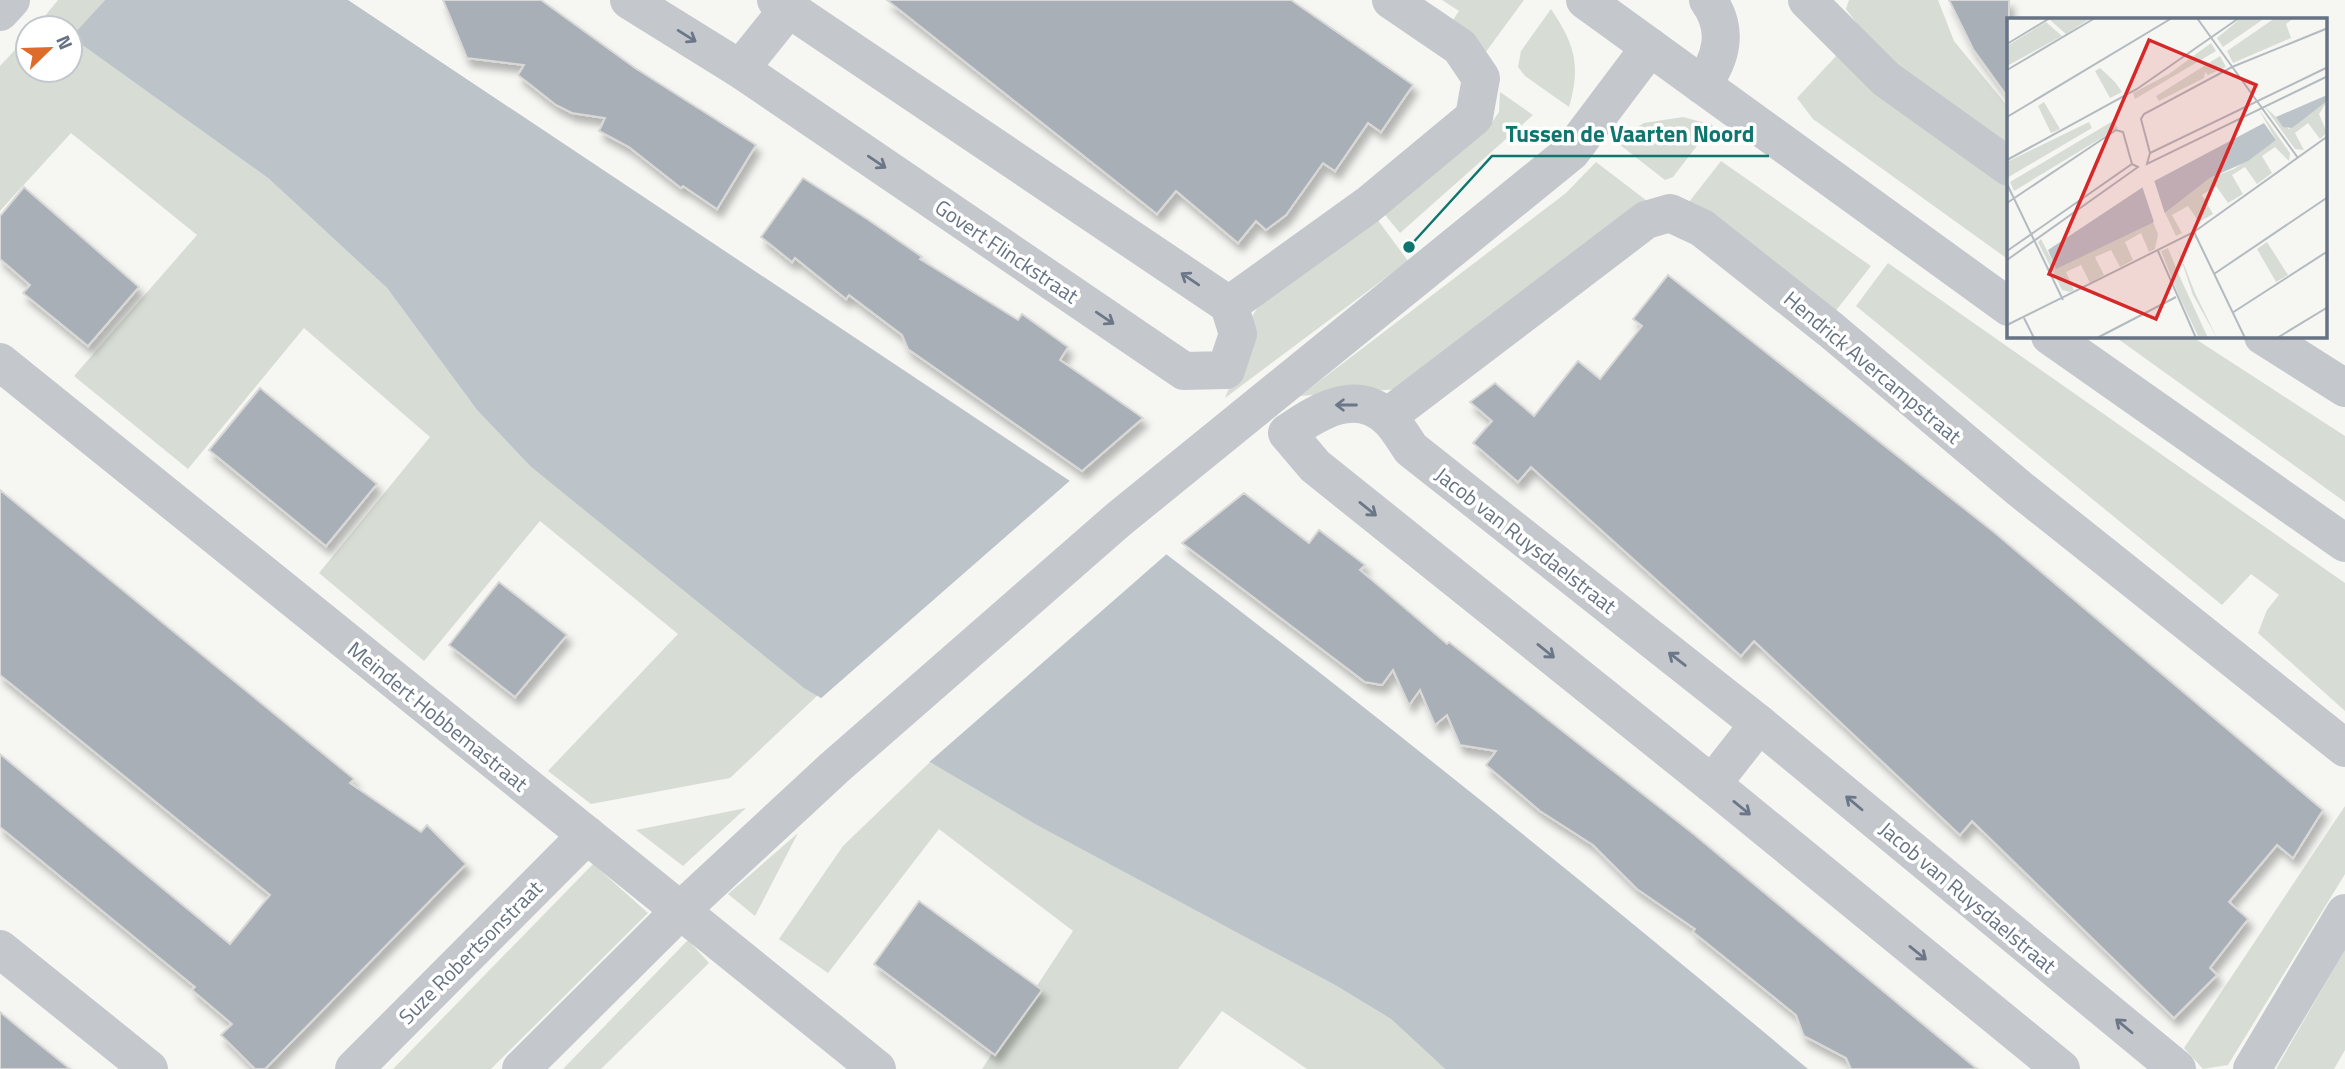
<svg xmlns="http://www.w3.org/2000/svg" width="2345" height="1069" font-family="'Titillium Web',sans-serif">
  <style>
    .green { fill: #d7ddd4 }
    .water { fill: #bcc4ca }
    .pier { fill: #f6f6f3 }
    .building { fill: #a9afb6; stroke: #d8d8d6; stroke-width: 2; filter: url(#shadow) }
    .lines { fill: none; stroke-linecap: round; stroke-linejoin: round }
    .minor { stroke: #c4c7cb; stroke-width: 38 }
    .oneway { stroke: #6b7788 }
    .labels { text-anchor: middle; dominant-baseline: central; stroke-width: 7; stroke-linejoin: round; paint-order: stroke }
    .street-label { font-size: 21px; fill: #667384; stroke: #fff }
    .inset-road { fill: none; stroke: #b3bac0; stroke-width: 2 }
    .view { fill: #d62828; fill-opacity: 0.15; stroke: #d62828; stroke-width: 3.5 }
    .inset-edge { fill: none; stroke: #667384; stroke-width: 3.5 }
    .leader { fill: none; stroke: #0f766e; stroke-width: 2.5 }
    .callout-dot { fill: #0f766e; stroke: #fff; stroke-width: 2.5 }
    .callout-label { font-size: 23px; text-anchor: middle; font-weight: bold; fill: #0f766e; stroke: #fff; stroke-width: 7; stroke-linejoin: round; paint-order: stroke }
  </style>
  <defs>
    <filter id="shadow"><feDropShadow dx="4.5" dy="8" stdDeviation="3.5" flood-color="#0004"/></filter>
  </defs>
  <rect width="100%" height="100%" fill="#f6f6f3"/>
  <g class="green">
    <path d="M58,0H105L71,37L268,178L387,288L477,410L530,466L818,695L730,778L591,804L548,771L678,634L540,521L424,661L319,573L430,437L304,328L188,469L74,376L197,235L71,133L0,211V66L28,36V70H70V28H35Z"/>
    <path d="M1442,0H1524L1485,53L1451,23L1459,11Z"/>
    <path d="M1849,0H1938L1954,41L2009,108V149L1884,59L1846,9Z"/>
    <path d="M1551,9C1575,45 1581,65 1569,107L1525,76L1518,67L1521,51Z"/>
    <path d="M1838,54L2009,181V260L1813,119L1797,98Z"/>
    <path d="M1500,92L1533,115L1400,233L1381,210L1488,128L1499,112Z"/>
    <path d="M1683,117L1713,125L1673,177L1665,180L1615,141L1644,123Z"/>
    <path d="M1721,161L1871,266L1834,313L1689,202Z"/>
    <path d="M1596,162L1651,204L1400,389L1300,396L1566,193Z"/>
    <path d="M1374,215L1408,261L1225,398L1240,360L1248,323L1264,297Z"/>
    <path d="M1888,263L2345,583V711L2258,633L2267,610L2279,595L2251,574L2222,605L1856,306Z"/>
    <path d="M2114,336H2191L2345,436V502Z"/>
    <path d="M930,762L1335,985L1391,1019L1445,1069H1307L1222,1011L1178,1069H982L1073,931L939,829L828,973L779,939L843,846Z"/>
    <path d="M2345,806V874L2228,1065L2203,1069L2184,1048Z"/>
    <path d="M746,808L683,866L636,830Z"/>
    <path d="M798,833L755,916L728,894Z"/>
    <path d="M593,864L648,913L491,1069H393Z"/>
    <path d="M688,940L709,963L601,1069H563Z"/>
    <path d="M2345,949V1050L2334,1069H2276Z"/>
  </g>
  <path class="water" d="M105,0H348L1070,481L1081,512L1125,542L1166,554C1386,722 1597,892 1808,1069H1445L1391,1019L1335,985L1037,825L804,688L530,466L477,410L387,288L268,178L71,37Z"/>
  <path class="pier" d="M1073,478L1084,510L1127,539L1169,552L927,764L819,700Z"/>
  <g class="building">
    <path d="M443,0H541L635,68L756,145L717,209L683,186L681,188L629,147L599,131L605,118L572,113L556,105L518,75L524,65L467,58Z"/>
    <path d="M887,0H1291L1413,85L1381,132L1368,123L1335,171L1323,163L1286,215L1266,230L1256,221L1238,243L1176,191L1157,214Z"/>
    <path d="M1949,0H2009V99L1973,49Z"/>
    <path d="M803,178L867,219L922,257L920,259L1018,320L1022,314L1068,347L1060,360L1143,418L1082,471L908,349L902,335L849,295L846,299L795,258L792,262L761,237Z"/>
    <path d="M24,187L139,287L88,346L23,293L30,285L0,259V216Z"/>
    <path d="M1668,275L1995,533L2323,810L2293,858L2277,845L2229,902L2248,919L2210,968L2217,975L2174,1018L1972,821L1960,835L1754,641L1741,656L1531,467L1518,482L1473,443L1492,421L1470,402L1495,383L1534,416L1578,361L1600,379L1642,326L1633,319Z"/>
    <path d="M260,388L377,484L326,546L209,450Z"/>
    <path d="M0,490L354,779L350,783L421,832L427,825L466,864L265,1069H255L221,1035L232,1024L192,990L195,987L0,827V754L230,944L270,895L0,675Z"/>
    <path d="M1244,493L1309,543L1319,530L1365,565L1360,570L1447,644L1449,642L1691,832L1977,1069H1851L1846,1058L1804,1036L1796,1015L1693,932L1695,929L1637,889L1593,845L1540,811L1486,765L1496,751L1460,745L1447,715L1435,725L1420,690L1409,705L1393,670L1382,685L1365,682L1182,543Z"/>
    <path d="M499,582L567,635L515,697L449,645Z"/>
    <path d="M919,901L1042,990L995,1055L874,964Z"/>
    <path d="M0,1012L29,1036L70,1069H0Z"/>
  </g>
  <g class="lines">
    <g class="minor">
      <path d="M629,0L740,69L1184,371L1226,370L1238,334L1229,305L776,0"/>
      <path d="M1585,0L2009,307"/>
      <path d="M1807,0L1886,79L2009,167"/>
      <path d="M0,12L11,0"/>
      <path d="M740,69L789,8"/>
      <path d="M1702,85C1722,58 1729,29 1708,0"/>
      <path d="M1229,305L1368,205L1474,117L1481,78L1460,47L1391,0"/>
      <path d="M2050,336L2345,543"/>
      <path d="M2263,336L2345,388"/>
      <path d="M0,362L877,1069"/>
      <path d="M1387,417L1646,220L1670,213L1702,228L1831,330L2020,489L2345,748"/>
      <path d="M1712,784L1759,724"/>
      <path d="M0,949L149,1069"/>
      <path d="M354,1069L587,835"/>
      <path d="M521,1069L682,909L834,768L1119,519L1571,152L1650,47"/>
      <path d="M2061,1069L1712,784L1315,466L1287,433C1316,413 1355,387 1388,418C1397,426 1404,439 1411,449L1759,724L2177,1069"/>
      <path d="M2252,1069L2345,913"/>
    </g>
  </g>
  <defs><path id="oneway-shaft" d="M-6 0H5M1.5-3L5.5 0L1.5 3" fill="none" stroke-width="1.6" stroke-linecap="round" stroke-linejoin="round" transform="scale(1.75)"/></defs>
  <g class="oneway">
    <use href="#oneway-shaft" transform="translate(687 36) rotate(32)"/>
    <use href="#oneway-shaft" transform="translate(877 162) rotate(34)"/>
    <use href="#oneway-shaft" transform="translate(1190 279) rotate(-146)"/>
    <use href="#oneway-shaft" transform="translate(1105 318) rotate(34)"/>
    <use href="#oneway-shaft" transform="translate(1346 405) rotate(180)"/>
    <use href="#oneway-shaft" transform="translate(1368 509) rotate(39)"/>
    <use href="#oneway-shaft" transform="translate(1546 651) rotate(39)"/>
    <use href="#oneway-shaft" transform="translate(1677 659) rotate(-142)"/>
    <use href="#oneway-shaft" transform="translate(1854 803) rotate(-140)"/>
    <use href="#oneway-shaft" transform="translate(1742 808) rotate(39)"/>
    <use href="#oneway-shaft" transform="translate(1918 953) rotate(39)"/>
    <use href="#oneway-shaft" transform="translate(2124 1026) rotate(-140)"/>
  </g>
  <g class="labels">
    <g class="street-label">
      <text transform="translate(1007 251) rotate(34)">Govert Flinckstraat</text>
      <text transform="translate(1873 367) rotate(40)">Hendrick Avercampstraat</text>
      <text transform="translate(1526 540) rotate(38)">Jacob van Ruysdaelstraat</text>
      <text transform="translate(438 716) rotate(39)">Meindert Hobbemastraat</text>
      <text transform="translate(1968 897) rotate(40)">Jacob van Ruysdaelstraat</text>
      <text transform="translate(470 952) rotate(-45)">Suze Robertsonstraat</text>
    </g>
  </g>
  <g transform="translate(2007 18)">
    <rect width="320" height="320" fill="#f6f6f3"/>
    <path d="M46,0H84L59,16L43,2ZM234,0H258L216,29L210,20ZM268,0H287L279,6L284,20L226,45L220,33ZM39,4L55,18L0,48V28ZM204,25L209,33L128,81L126,75L162,56ZM213,38L219,49L201,57L198,54L197,60L152,83L149,78ZM93,50L108,64L115,74L103,80L88,53ZM320,83L312,96L320,115L313,121L301,105L288,115L297,132L288,131L257,88L282,111ZM37,84L53,111L44,115L31,88ZM251,90L283,135L282,143L268,129L255,138L265,155L250,166L238,149L225,157L236,176L221,185L209,168L195,177L206,196L192,204L181,188L165,197L175,215L169,218L158,195L203,160L227,151L269,122ZM106,103L111,110L7,173L3,164ZM82,104L85,110L0,160V144ZM146,204L151,216L148,231L142,234L134,215L118,224L126,242L113,249L104,232L88,239L97,257L83,265L74,247L59,254L67,272L63,274L55,272L31,224L34,221L49,250ZM260,224L281,257L269,264L250,231ZM169,226L188,275L210,320L186,277ZM161,230L172,257L201,320H192L172,278L154,233Z" fill="#d7ddd4"/>
    <path d="M320,77V83L285,110L276,109L269,99ZM257,105L269,122L241,143L203,160L145,205L49,251L41,232L136,169Z" fill="#bcc4ca"/>
    <path d="M147,162L159,199L148,207L135,168Z" fill="#f6f6f3"/>
    <path class="inset-road" d="M190,0L291,140M0,26L43,0M321,49L143,135L140,146L321,58M0,52L88,0M0,99L165,0M143,135L134,101L137,96L225,49L321,10M0,142L130,71L232,0M0,166L56,282M0,185L109,112L116,114L125,146M187,214L238,320M0,233L125,146L131,149L0,242M151,233L189,320M207,256L321,179M225,295L321,233M17,300L27,320M0,307L187,214L321,118M90,320L169,279M270,320L321,289"/>
    <path class="view" d="M142,22L249,67L149,301L42,256Z"/>
    <rect width="320" height="320" class="inset-edge"/>
  </g>
  <path class="leader" d="M1409 247L1492 156H1769"/>
  <circle class="callout-dot" cx="1409" cy="247" r="7"/>
  <g class="callout-label">
    <text x="1630" y="142">Tussen de Vaarten Noord</text>
  </g>
  <g transform="translate(49 49) rotate(67)"><circle r="33" fill="#ffffff" stroke="#c2c7ce" stroke-width="2"/>
  <path d="M0-5L12 26L0 18L-12 26Z" fill="#df6b2a"/>
  <text y="-10" font-size="19" font-weight="bold" text-anchor="middle" fill="#667384">N</text>
  </g>
</svg>
